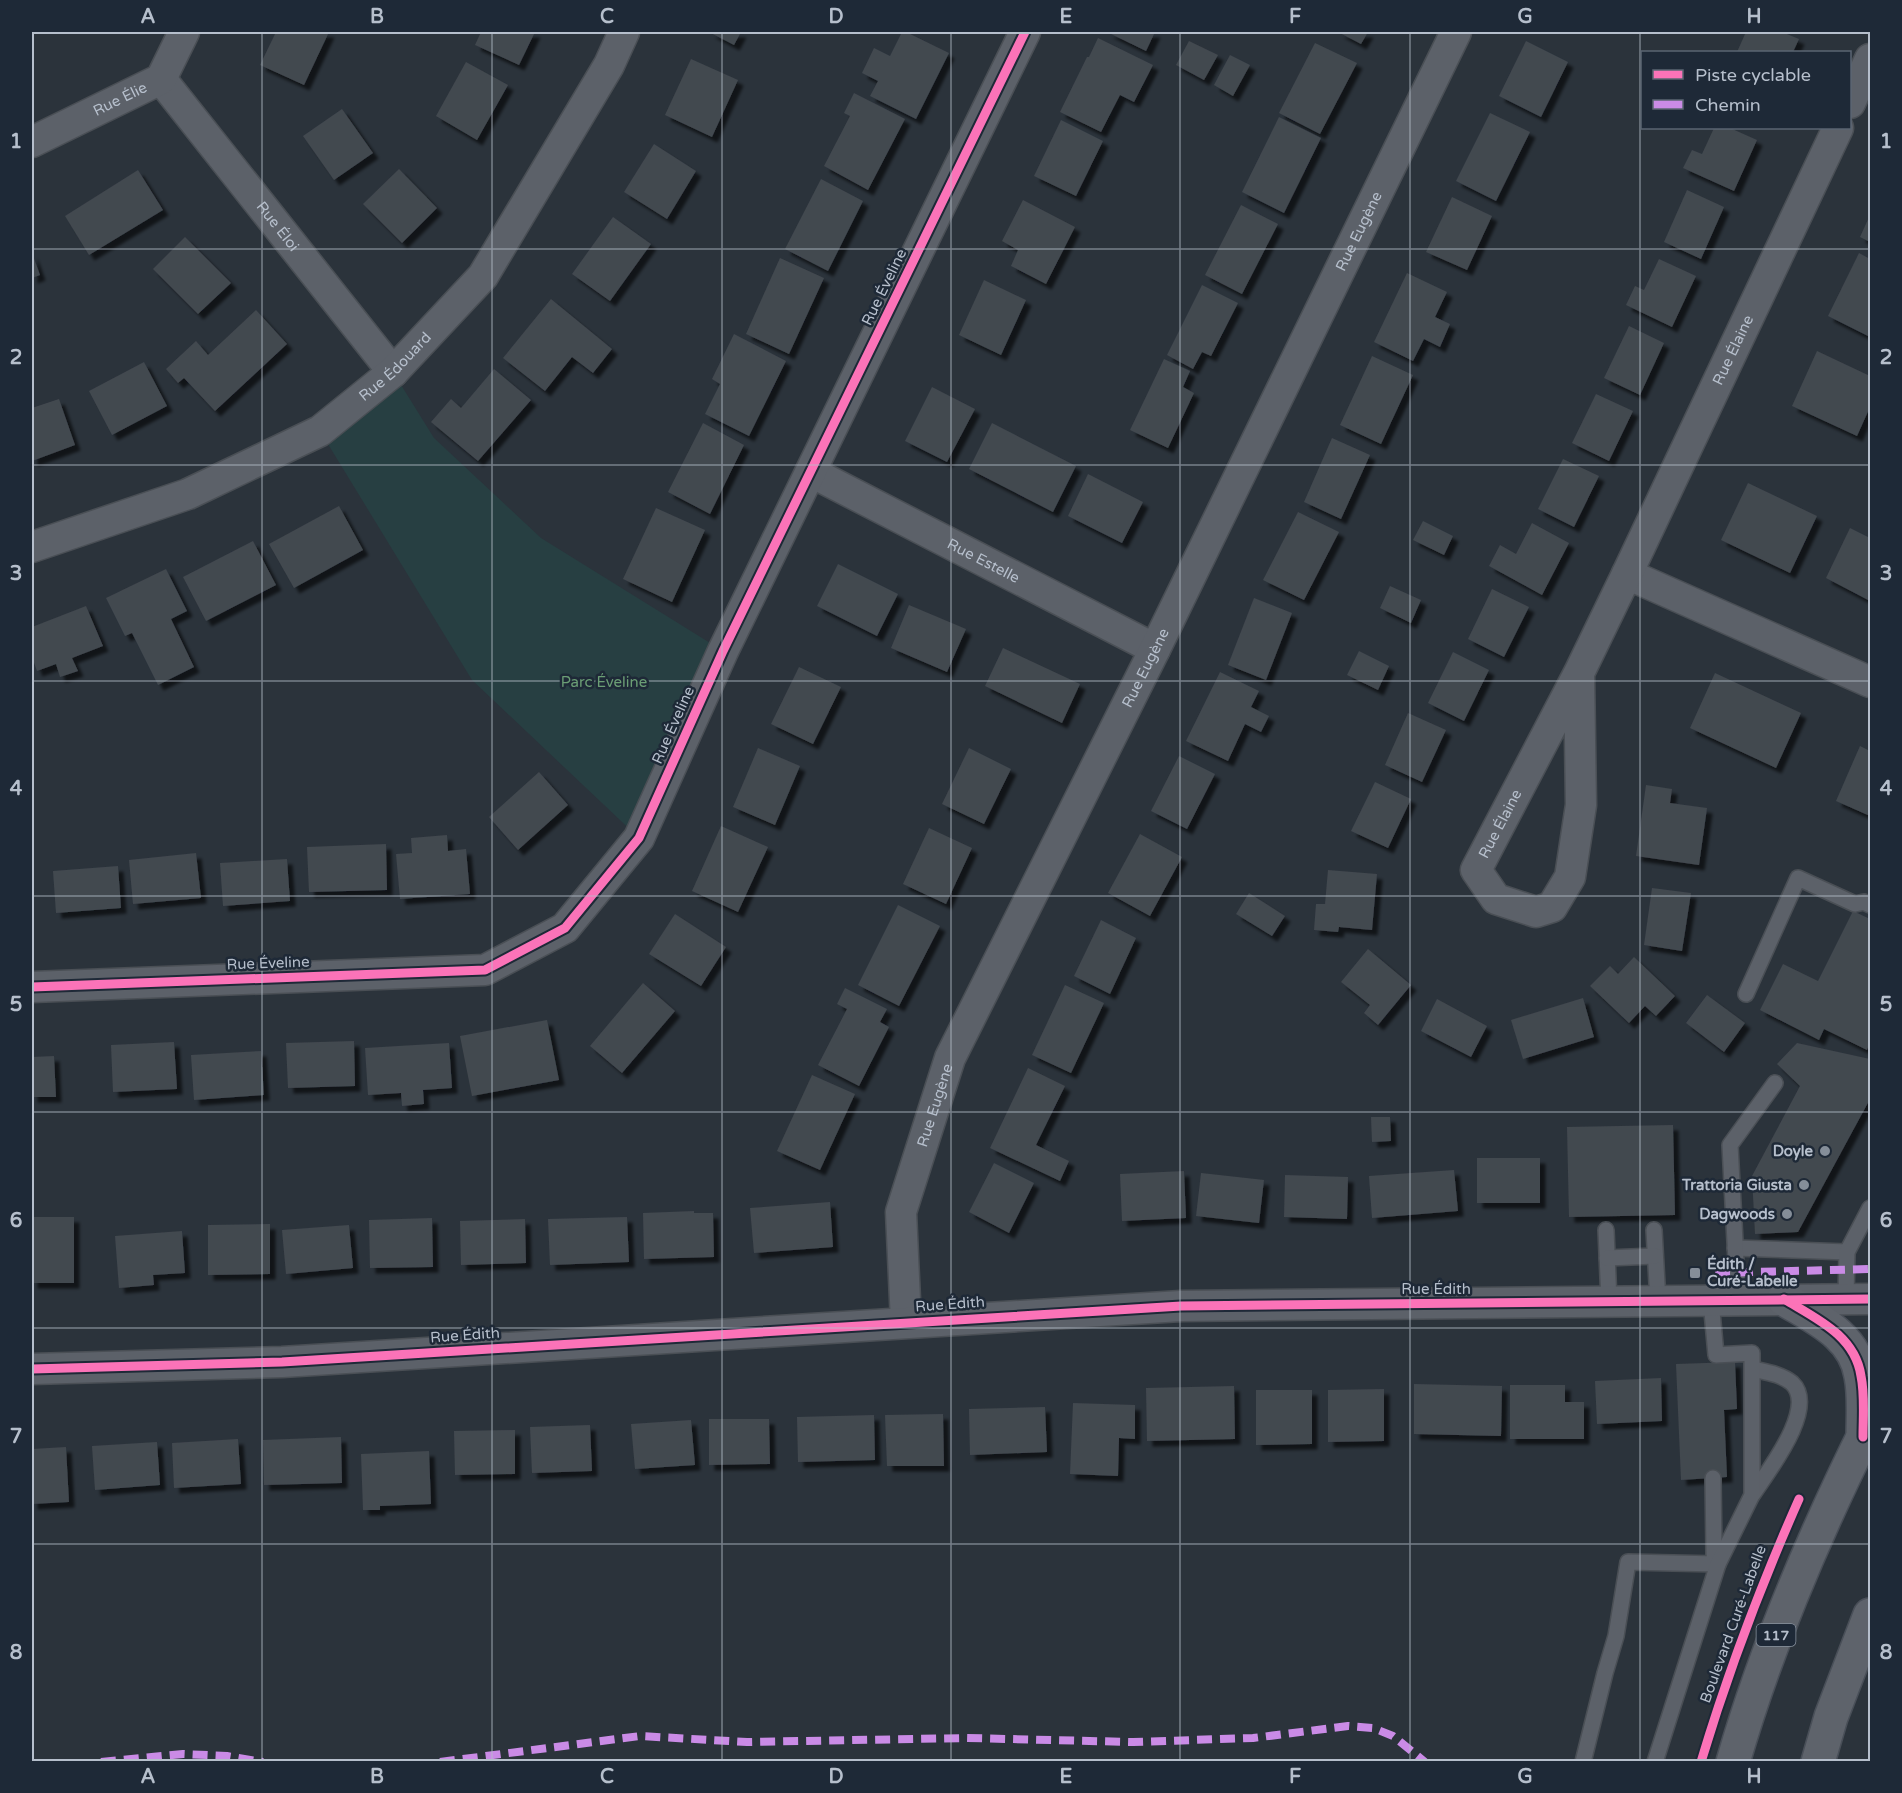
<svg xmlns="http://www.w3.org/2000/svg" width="1902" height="1793" font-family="'Varela Round',sans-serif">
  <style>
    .park { fill: #273f42 }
    .building { fill: #42484f; filter: url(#shadow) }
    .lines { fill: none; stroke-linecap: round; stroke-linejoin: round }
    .service-casing { stroke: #4a4f55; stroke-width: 18 }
    .minor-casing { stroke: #4a4f55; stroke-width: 33 }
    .primary-casing { stroke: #494f58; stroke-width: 36 }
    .service { stroke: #5c6169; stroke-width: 15 }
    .minor { stroke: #5c6169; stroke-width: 30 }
    .primary { stroke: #5e636b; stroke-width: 33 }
    .quiet { stroke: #ca8be6; stroke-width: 8; stroke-dasharray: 15 8; stroke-linecap: butt }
    .cycleway-casing { stroke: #1e2937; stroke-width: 13 }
    .cycleway { stroke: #fb73b8; stroke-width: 9 }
    .grid { fill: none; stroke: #b6bfcc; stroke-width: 1.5; stroke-opacity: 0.55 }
    .poi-dot { fill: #858e99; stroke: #1e2937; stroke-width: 2 }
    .labels { text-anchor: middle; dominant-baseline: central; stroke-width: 5; stroke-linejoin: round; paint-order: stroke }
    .shield { fill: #1e2937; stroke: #88929f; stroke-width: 1.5 }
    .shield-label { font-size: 14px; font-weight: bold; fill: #b6bfcc }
    .street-label { font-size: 15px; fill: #b6bfcc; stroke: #1e2937 }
    .park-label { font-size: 15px; fill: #6b9e75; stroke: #1e2937 }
    .poi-label { font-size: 15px; font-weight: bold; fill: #b6bfcc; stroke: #1e2937; text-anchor: end }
    .neatline { fill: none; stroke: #b6bfcc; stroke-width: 2 }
    .grid-label { font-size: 20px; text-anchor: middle; font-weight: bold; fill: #b6bfcc }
  </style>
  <defs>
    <filter id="shadow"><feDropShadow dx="5.5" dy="5.5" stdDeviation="1.5" flood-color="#0009"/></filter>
  </defs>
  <rect width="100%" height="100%" fill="#2b333b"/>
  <path class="park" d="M393,372L434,438L541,538L723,651L639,838L472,680L320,431Z"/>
  <g class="building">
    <path d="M276,32H329L304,85L260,65Z"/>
    <path d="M481,32H535L519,65L475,45Z"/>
    <path d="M709,32H741L734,45Z"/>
    <path d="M902,32H906L949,53L916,119L870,96L878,81L862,73L874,48L890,56Z"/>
    <path d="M1107,32H1155L1146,51Z"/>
    <path d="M1338,32H1368L1361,44Z"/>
    <path d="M1746,32H1782L1799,39L1793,52H1737Z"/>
    <path d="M1098,38L1153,65L1134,102L1120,95L1101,132L1060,112L1087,57H1089Z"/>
    <path d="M1189,41L1218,55L1204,80L1176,65Z"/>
    <path d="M1526,41L1568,62L1541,117L1499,96Z"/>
    <path d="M1315,43L1357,63L1320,134L1279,113Z"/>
    <path d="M1230,55L1250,65L1233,96L1214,85Z"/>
    <path d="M691,59L738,80L712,137L665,115Z"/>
    <path d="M466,62L508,85L477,140L436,116Z"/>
    <path d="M854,93L905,119L868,190L824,166L850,116L844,113Z"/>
    <path d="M342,109L373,153L334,180L303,136Z"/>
    <path d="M1490,113L1530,132L1496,201L1456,181Z"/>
    <path d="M1279,117L1321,138L1284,213L1242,192Z"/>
    <path d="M1061,120L1103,141L1076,196L1034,176Z"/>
    <path d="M1714,128H1730L1757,140L1734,191L1683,168L1692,150L1702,154Z"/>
    <path d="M654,144L696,171L667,219L624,192Z"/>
    <path d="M399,169L437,208L402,243L363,204Z"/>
    <path d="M138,170L163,210L89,255L65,216Z"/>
    <path d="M821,179L863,201L828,271L785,249Z"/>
    <path d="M1687,190L1724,207L1701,259L1664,242Z"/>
    <path d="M1452,197L1492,216L1467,270L1426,252Z"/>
    <path d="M1023,200L1075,227L1046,284L1011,266L1018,250L1002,241Z"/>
    <path d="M1241,205L1278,224L1242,294L1205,275Z"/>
    <path d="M1870,215V242L1860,237Z"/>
    <path d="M613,217L651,244L610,301L572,274Z"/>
    <path d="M185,237L231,283L198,314L153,269Z"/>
    <path d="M32,253L40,275L32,278Z"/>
    <path d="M1859,253L1870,259V337L1828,316Z"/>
    <path d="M780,258L824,278L789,354L746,334Z"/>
    <path d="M1659,259L1696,276L1672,327L1626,305L1635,286L1644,290Z"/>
    <path d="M1407,273L1447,292L1435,317L1450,324L1440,347L1424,339L1413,361L1374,342Z"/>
    <path d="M984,280L1026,300L1001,355L959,335Z"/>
    <path d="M1202,285L1238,303L1211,356L1202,352L1193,369L1167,355Z"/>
    <path d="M551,299L612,349L593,373L572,357L545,391L503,358Z"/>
    <path d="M256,310L287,344L215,411L184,378L178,383L166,369L196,341L208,355Z"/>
    <path d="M1629,326L1664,343L1640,395L1604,378Z"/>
    <path d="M734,334L786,361L749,436L705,414L720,384L712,379Z"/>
    <path d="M1817,351L1870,376V407L1857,436L1792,406Z"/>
    <path d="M1372,356L1413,375L1381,444L1340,425Z"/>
    <path d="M1164,359L1190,371L1183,387L1194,393L1168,448L1130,430Z"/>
    <path d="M144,362L167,406L112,435L89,391Z"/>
    <path d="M494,369L531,400L478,461L431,422L451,399L461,408Z"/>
    <path d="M932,387L975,409L947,462L905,441Z"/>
    <path d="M1596,394L1633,411L1609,461L1572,443Z"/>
    <path d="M59,399L75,445L32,461V408Z"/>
    <path d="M703,423L744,445L710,514L668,492Z"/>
    <path d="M992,423L1076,466L1053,512L969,469Z"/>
    <path d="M1332,438L1370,455L1341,519L1304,502Z"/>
    <path d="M1563,459L1599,476L1574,527L1538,509Z"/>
    <path d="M1088,474L1143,502L1122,543L1068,516Z"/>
    <path d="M1748,483L1817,516L1790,573L1721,540Z"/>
    <path d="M339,506L363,550L294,588L269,544Z"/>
    <path d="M656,508L705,530L672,602L623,579Z"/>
    <path d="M1298,512L1339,532L1304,600L1263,580Z"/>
    <path d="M1423,521L1453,536L1444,555L1413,540Z"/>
    <path d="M1532,523L1569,543L1542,595L1489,566L1500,545L1516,554Z"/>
    <path d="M1850,528L1870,538V601L1826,578Z"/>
    <path d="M253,541L276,585L206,621L183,577Z"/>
    <path d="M838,564L898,594L877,636L817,606Z"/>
    <path d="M166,569L187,611L171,619L194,667L158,685L132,633L125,636L106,598Z"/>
    <path d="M1390,586L1421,600L1411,623L1380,608Z"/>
    <path d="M1492,589L1529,607L1504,657L1468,639Z"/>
    <path d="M1254,598L1292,613L1266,680L1228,665Z"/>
    <path d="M909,605L966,629L947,672L891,648Z"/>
    <path d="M86,606L103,646L72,658L78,671L60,677L56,664L37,671L32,657V627Z"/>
    <path d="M1003,648L1080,684L1062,723L985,686Z"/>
    <path d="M1359,651L1389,666L1378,690L1347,675Z"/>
    <path d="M1453,652L1489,670L1464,721L1428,703Z"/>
    <path d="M799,667L841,687L813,744L771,724Z"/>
    <path d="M1220,672L1259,691L1251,707L1269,716L1261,732L1245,724L1228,761L1186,741Z"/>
    <path d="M1715,673L1801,713L1776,768L1690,728Z"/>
    <path d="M1408,713L1446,730L1422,782L1385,765Z"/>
    <path d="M1860,746L1870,751V816L1836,801Z"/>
    <path d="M758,748L800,766L775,825L733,807Z"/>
    <path d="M969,748L1011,769L984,824L942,804Z"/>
    <path d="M1179,756L1215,774L1187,829L1151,811Z"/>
    <path d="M539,772L568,805L518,850L489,817Z"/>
    <path d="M1375,782L1411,799L1388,848L1351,831Z"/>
    <path d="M1646,785L1672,789L1670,803L1707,808L1699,865L1636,856Z"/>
    <path d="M721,826L768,847L738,912L692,891Z"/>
    <path d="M929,828L972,848L946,904L903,884Z"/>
    <path d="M1140,834L1182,857L1150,916L1108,893Z"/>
    <path d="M447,835L448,851L466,849L470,894L400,899L396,854L412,853L411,838Z"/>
    <path d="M386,844L387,890L309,892L307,847Z"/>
    <path d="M196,853L201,898L133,904L129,860Z"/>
    <path d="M287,859L290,901L223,906L220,863Z"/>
    <path d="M118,866L121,908L56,913L53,871Z"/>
    <path d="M1328,870L1377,874L1372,930L1339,927L1338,932L1314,930L1316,904H1325Z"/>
    <path d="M1652,888L1691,893L1682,951L1644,945Z"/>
    <path d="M1249,893L1285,916L1272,936L1236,914Z"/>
    <path d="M898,905L940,926L899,1006L858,985Z"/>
    <path d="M1853,911L1870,919V1043L1867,1050L1824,1029L1819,1040L1760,1010L1783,964L1818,981Z"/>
    <path d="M675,914L726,947L701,986L649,954Z"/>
    <path d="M1101,920L1136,938L1110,994L1074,976Z"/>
    <path d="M1368,949L1411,985L1378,1025L1364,1013L1370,1005L1341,982Z"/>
    <path d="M1634,957L1675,996L1656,1016L1645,1006L1629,1023L1590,986L1610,966L1618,974Z"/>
    <path d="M643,983L675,1011L622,1073L590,1046Z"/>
    <path d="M1065,985L1104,1003L1071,1073L1032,1055Z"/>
    <path d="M845,988L887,1009L880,1022L889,1027L859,1086L818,1065L847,1009L837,1004Z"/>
    <path d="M1707,995L1745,1023L1724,1052L1686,1023Z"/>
    <path d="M1583,998L1594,1037L1523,1059L1511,1020Z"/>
    <path d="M1437,999L1487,1026L1471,1057L1421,1031Z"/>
    <path d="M547,1020L559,1080L472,1096L460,1036Z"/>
    <path d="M354,1041L355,1086L288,1088L286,1043Z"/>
    <path d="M174,1042L177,1089L113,1092L111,1045Z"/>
    <path d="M449,1043L452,1088L423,1090L424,1104L402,1106L401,1093L368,1095L365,1048Z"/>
    <path d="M1797,1043L1870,1059V1099L1798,1232L1755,1234L1752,1176L1800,1086L1777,1064Z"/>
    <path d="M261,1051L264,1095L194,1100L191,1055Z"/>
    <path d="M54,1056L56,1097H32V1057Z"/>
    <path d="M1028,1068L1065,1086L1036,1145L1069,1161L1060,1181L990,1148Z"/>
    <path d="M812,1075L855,1094L820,1170L777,1151Z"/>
    <path d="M1371,1117H1390L1391,1141L1372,1142Z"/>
    <path d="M1673,1125L1675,1215L1569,1217L1567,1127Z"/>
    <rect x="1477" y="1158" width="63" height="45"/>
    <path d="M994,1163L1034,1183L1009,1233L969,1212Z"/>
    <path d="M1454,1170L1458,1211L1372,1218L1369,1176Z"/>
    <path d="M1184,1171L1186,1218L1122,1221L1120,1174Z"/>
    <path d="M1201,1173L1264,1180L1259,1223L1196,1216Z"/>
    <path d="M1285,1175L1348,1177L1347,1219L1284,1217Z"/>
    <path d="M830,1202L833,1247L754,1253L750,1208Z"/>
    <path d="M694,1211V1213H713L714,1257L644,1259L643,1213Z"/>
    <rect x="32" y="1217" width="42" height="66"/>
    <path d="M627,1217L629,1262L550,1265L548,1219Z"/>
    <path d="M432,1218L433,1267L370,1268L369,1220Z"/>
    <path d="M525,1219L526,1263L461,1265L460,1221Z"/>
    <path d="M270,1224V1274L208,1275V1225Z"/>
    <path d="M349,1225L353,1268L286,1274L282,1230Z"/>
    <path d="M182,1231L185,1273L153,1275L154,1285L119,1288L115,1236Z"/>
    <path d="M1735,1362L1737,1409L1724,1410L1727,1477L1681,1480L1676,1364Z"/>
    <path d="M1661,1378L1662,1421L1597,1424L1595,1381Z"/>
    <path d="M1414,1384L1502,1386L1501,1436L1414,1434Z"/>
    <path d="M1510,1385H1565V1402H1584V1439H1510Z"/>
    <path d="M1234,1386L1235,1439L1147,1441L1146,1388Z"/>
    <path d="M1384,1389V1441L1328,1442V1390Z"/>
    <path d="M1256,1390H1312V1444L1256,1445Z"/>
    <path d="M1073,1403L1135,1405V1439L1119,1438L1118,1476L1070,1474Z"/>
    <path d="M1045,1407L1047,1452L970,1455L969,1409Z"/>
    <path d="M943,1414L944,1466H887L885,1415Z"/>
    <path d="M874,1415L875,1460L798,1462L797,1417Z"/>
    <path d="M709,1419H769L770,1464L709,1465Z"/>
    <path d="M691,1420L695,1465L635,1469L631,1424Z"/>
    <path d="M590,1425L592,1471L532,1473L530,1427Z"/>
    <path d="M515,1430V1474L455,1475L454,1431Z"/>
    <path d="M341,1437L342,1483L264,1485L263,1440Z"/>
    <path d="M238,1439L241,1484L174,1488L172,1443Z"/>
    <path d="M157,1442L160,1485L95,1490L92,1446Z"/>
    <path d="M66,1447L69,1502L32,1504V1449Z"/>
    <path d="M429,1451L431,1504L380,1506V1510H363L361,1454Z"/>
  </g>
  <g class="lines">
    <defs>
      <g id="service">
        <path d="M1746,994L1798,878L1855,904L1864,902L1870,905"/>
        <path d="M1606,1230L1609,1302"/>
        <path d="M1654,1230L1658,1302"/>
        <path d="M1735,1248L1847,1252"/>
        <path d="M1607,1258L1655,1256"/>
        <path d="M1846,1298L1847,1252L1870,1208"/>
        <path d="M1738,1300L1730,1145L1775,1083"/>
        <path d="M1753,1369C1766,1372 1781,1374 1792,1383C1818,1408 1768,1471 1753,1494"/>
        <path d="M1583,1762L1605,1673L1616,1636L1628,1562L1718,1564L1714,1554L1713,1478"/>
        <path d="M1655,1762L1718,1564L1752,1495V1353L1716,1355L1711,1301"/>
      </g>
      <g id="minor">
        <path id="s1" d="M161,79L393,372"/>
        <path d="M1850,103L1870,59"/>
        <path id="s2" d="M32,142L161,79L184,32"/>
        <path id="s3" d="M811,472L1155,649"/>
        <path id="s4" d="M32,547L188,494L320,431L393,372L483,276L609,65L624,32"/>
        <path d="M1627,574L1870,682"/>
        <path id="s5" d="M1579,673L1581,805L1570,877L1552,907L1536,912L1496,899L1476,870L1579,673L1627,574L1838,128"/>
        <path d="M32,987L485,970L565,928L639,838L723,651L1025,32"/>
        <path id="s6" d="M906,1322L901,1212L950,1058L1155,649L1456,32"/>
        <path d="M32,1369L282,1362L1181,1306L1870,1299"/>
      </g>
      <g id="primary">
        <path d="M1784,1299C1815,1318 1855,1335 1861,1376C1865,1395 1863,1417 1863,1437"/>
        <path d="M1733,1762C1767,1644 1816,1531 1870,1423"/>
        <path d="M1818,1762L1831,1717L1870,1615"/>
      </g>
    </defs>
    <use href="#service" class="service-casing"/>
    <use href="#minor" class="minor-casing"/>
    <use href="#primary" class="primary-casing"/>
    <use href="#service" class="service"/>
    <use href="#minor" class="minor"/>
    <use href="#primary" class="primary"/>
    <g class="quiet">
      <path d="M1715,1273L1870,1269"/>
      <path d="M101,1762L183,1754L227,1756L263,1762"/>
      <path d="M440,1762L640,1736L747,1742L967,1738L1133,1742L1253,1738L1348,1726L1373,1728L1393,1736L1425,1762"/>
    </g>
    <defs>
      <g id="cycleway">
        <path d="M32,987L485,970L565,928L639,838L723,651L1025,32"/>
        <path d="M1784,1299C1815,1318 1855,1335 1861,1376C1865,1395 1863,1417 1863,1437"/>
        <path d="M32,1369L282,1362L1181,1306L1870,1299"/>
        <path d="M1701,1762C1728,1672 1761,1585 1799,1499"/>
      </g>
    </defs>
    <use href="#cycleway" class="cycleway-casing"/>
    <use href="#cycleway" class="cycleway"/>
  </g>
  <path class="grid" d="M262,32V1762M492,32V1762M722,32V1762M951,32V1762M1180,32V1762M1410,32V1762M1640,32V1762M32,249H1870M32,465H1870M32,681H1870M32,896H1870M32,1112H1870M32,1328H1870M32,1544H1870"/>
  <g class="poi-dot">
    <circle cx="1825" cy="1151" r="6"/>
    <circle cx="1804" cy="1185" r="6"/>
    <circle cx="1787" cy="1214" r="6"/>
    <rect x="1689" y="1267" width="12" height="12" rx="3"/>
  </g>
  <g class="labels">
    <rect class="shield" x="1756.5" y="1624" width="39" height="22" rx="4.5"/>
    <g class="shield-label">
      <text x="1776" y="1635">117</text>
    </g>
    <g class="street-label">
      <text stroke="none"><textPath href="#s2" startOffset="98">Rue Élie</textPath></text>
      <text stroke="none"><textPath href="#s1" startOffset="188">Rue Éloi</textPath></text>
      <text stroke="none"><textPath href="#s6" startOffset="1194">Rue Eugène</textPath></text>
      <text transform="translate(884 287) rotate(-64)">Rue Éveline</text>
      <text stroke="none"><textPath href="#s5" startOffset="914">Rue Élaine</textPath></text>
      <text stroke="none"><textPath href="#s4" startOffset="410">Rue Édouard</textPath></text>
      <text stroke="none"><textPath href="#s3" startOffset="194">Rue Estelle</textPath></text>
      <text stroke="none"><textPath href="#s6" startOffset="708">Rue Eugène</textPath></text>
      <text transform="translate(673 725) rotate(-66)">Rue Éveline</text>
      <text stroke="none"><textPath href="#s5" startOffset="386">Rue Élaine</textPath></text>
      <text transform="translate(268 963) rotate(-2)">Rue Éveline</text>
      <text stroke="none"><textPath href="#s6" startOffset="222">Rue Eugène</textPath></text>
      <text x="1436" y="1289">Rue Édith</text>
      <text transform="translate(950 1304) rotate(-4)">Rue Édith</text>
      <text transform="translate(465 1335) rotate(-4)">Rue Édith</text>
      <text transform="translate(1733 1624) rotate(-70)">Boulevard Curé-Labelle</text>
    </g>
    <g class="park-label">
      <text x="604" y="682">Parc Éveline</text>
    </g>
    <g class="poi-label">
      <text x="1813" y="1151">Doyle</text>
      <text x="1792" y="1185">Trattoria Giusta</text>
      <text x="1775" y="1214">Dagwoods</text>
      <text x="1707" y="1264" text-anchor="start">Édith /<tspan x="1707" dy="17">Curé-Labelle</tspan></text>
    </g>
  </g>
  <rect width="1902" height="1793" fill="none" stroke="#1e2937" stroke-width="66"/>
  <rect x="1641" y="51" width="210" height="78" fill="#1e2937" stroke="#5b6573" stroke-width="1.5"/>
  <rect x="1653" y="70" width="30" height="9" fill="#fb73b8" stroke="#5b6573" stroke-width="1.5"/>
  <text x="1695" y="81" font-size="18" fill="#b6bfcc">Piste cyclable</text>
  <rect x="1653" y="100" width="30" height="9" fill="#ca8be6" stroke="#5b6573" stroke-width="1.5"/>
  <text x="1695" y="111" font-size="18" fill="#b6bfcc">Chemin</text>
  <rect x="33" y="33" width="1836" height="1727" class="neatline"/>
  <g class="grid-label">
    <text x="148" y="23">A</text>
    <text x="377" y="23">B</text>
    <text x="607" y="23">C</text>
    <text x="836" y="23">D</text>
    <text x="1066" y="23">E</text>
    <text x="1295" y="23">F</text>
    <text x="1525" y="23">G</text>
    <text x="1754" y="23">H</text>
    <text x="16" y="148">1</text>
    <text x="1886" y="148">1</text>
    <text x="16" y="364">2</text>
    <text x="1886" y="364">2</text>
    <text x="16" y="580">3</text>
    <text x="1886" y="580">3</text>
    <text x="16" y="795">4</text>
    <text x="1886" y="795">4</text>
    <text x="16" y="1011">5</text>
    <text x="1886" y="1011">5</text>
    <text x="16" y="1227">6</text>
    <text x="1886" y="1227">6</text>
    <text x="16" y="1443">7</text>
    <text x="1886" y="1443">7</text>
    <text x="16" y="1659">8</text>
    <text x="1886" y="1659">8</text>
    <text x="148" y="1783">A</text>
    <text x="377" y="1783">B</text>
    <text x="607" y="1783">C</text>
    <text x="836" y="1783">D</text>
    <text x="1066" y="1783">E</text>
    <text x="1295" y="1783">F</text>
    <text x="1525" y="1783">G</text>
    <text x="1754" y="1783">H</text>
  </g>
</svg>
